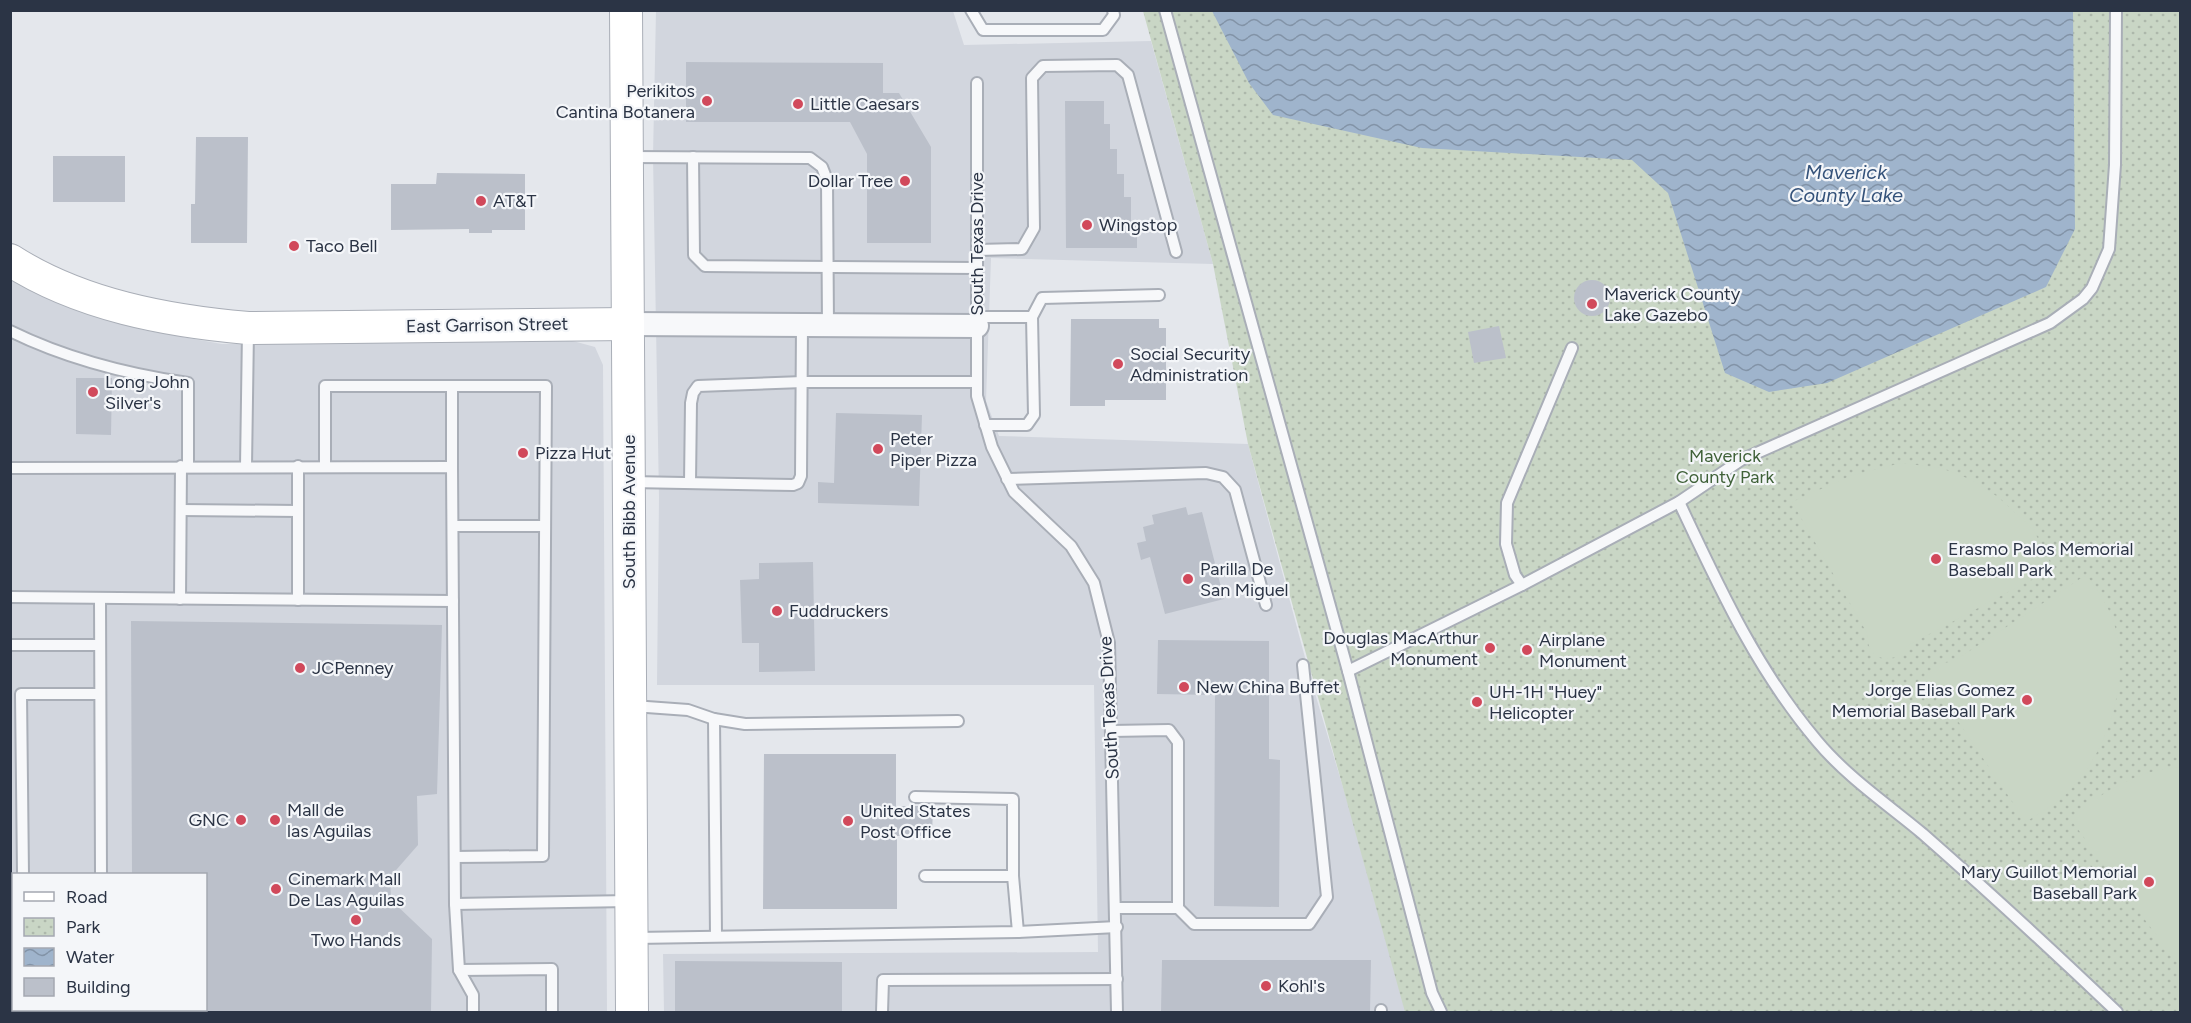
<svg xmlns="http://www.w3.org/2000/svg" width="2191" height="1023" font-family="Figtree,sans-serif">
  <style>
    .built { fill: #d2d6de; fill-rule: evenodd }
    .park { fill: url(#park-dots) }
    .pitch { fill: #c9d6c5 }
    .water { fill: url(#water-waves) }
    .building { fill: #bbc0ca }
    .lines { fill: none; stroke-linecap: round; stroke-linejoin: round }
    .lane-casing { stroke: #a9aeb7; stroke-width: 14 }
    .street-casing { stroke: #a9aeb7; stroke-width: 26 }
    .secondary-casing { stroke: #a9aeb7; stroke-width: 34 }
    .lane { stroke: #f7f8fa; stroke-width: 10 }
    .street { stroke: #f7f8fa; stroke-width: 22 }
    .secondary { stroke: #fff; stroke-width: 32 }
    .poi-dot { fill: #d1495b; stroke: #f4f6f9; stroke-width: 2 }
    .labels { text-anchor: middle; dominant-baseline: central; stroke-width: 4.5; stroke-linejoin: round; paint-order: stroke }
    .poi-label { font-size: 18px; fill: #2b3445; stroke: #f4f6f9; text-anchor: start }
    .street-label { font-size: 18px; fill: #2b3445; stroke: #f4f6f9 }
    .park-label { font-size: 18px; fill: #3f6138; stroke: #f4f6f9 }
    .water-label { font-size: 20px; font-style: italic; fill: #34527a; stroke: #f4f6f9 }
  </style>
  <defs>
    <pattern id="park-dots" width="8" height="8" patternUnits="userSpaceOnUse" patternTransform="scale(1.5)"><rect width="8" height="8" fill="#c9d6c5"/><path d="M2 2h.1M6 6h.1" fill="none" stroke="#adb8ab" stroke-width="1.8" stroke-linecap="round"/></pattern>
    <pattern id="water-waves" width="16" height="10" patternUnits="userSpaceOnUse" patternTransform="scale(1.5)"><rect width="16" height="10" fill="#9fb4cc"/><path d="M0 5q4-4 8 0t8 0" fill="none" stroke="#8293a7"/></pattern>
  </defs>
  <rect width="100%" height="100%" fill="#e4e7ec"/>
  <g class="built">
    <path d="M656,11H953L964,45L1151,41L1213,264L991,258L986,401L999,436L1248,444L1311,680L1410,1012H664L663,954L1098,952L1094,685H657L659,497L653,156Z"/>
    <path d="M11,276L82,310L143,330L222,344L573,341L595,347L603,365L607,1012H11ZM14,874H206V1010H14Z"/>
  </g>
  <path class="park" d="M1143,11H2180V1012H1405L1248,444L1213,264Z"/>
  <g class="pitch">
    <path d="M1901,463L1941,468L1972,480L1998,497L2033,529L2053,568L1907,646C1895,667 1866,661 1867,633L1792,502L1850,476Z"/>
    <path d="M2086,575C2098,589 2108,606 2114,623C2131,678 2109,749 2071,789C2058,803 2041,812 2026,822L1945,702C1932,697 1928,694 1924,681L1934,665L1954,661Z"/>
    <path d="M2180,767V956L2168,951L2071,820C2097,793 2141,769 2180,767Z"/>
  </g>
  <path class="water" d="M1212,11H2073L2075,229L2046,287L1827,383L1769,392L1725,373L1668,193L1632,160L1422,148L1273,115L1249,83Z"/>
  <g class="building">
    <path d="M686,62L883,63V93H899L931,147V243H867V154L850,122H686Z"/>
    <path d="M1065,101H1104V124H1110V149H1117V174H1124V197H1131V223H1137V248H1066Z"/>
    <path d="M196,137H248L247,243H191V204H195Z"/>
    <rect x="53" y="156" width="72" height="46"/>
    <path d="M437,173L525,174V230H492V233H469V229L391,230V184H436Z"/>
    <circle cx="1592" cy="298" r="18"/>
    <path d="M1071,319H1159V328H1166V400H1105V406H1070Z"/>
    <path d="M1499,326L1506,358L1474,363L1468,332Z"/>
    <path d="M76,378H112L111,435L76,434Z"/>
    <path d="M836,413L922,415L919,506L818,503V482L834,483Z"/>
    <path d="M1186,507L1188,515L1202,512L1224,599L1165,614L1150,557L1141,560L1137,543L1146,541L1143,527L1154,524L1152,515Z"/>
    <path d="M813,562L815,671L759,672V643H742L740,580L759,579V563Z"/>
    <path d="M131,621L442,625L437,794L417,796L418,845L390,877L391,900L432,939L431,1012H206V874H132Z"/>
    <path d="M1158,640L1269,641V759L1280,760L1279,907L1214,906L1215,695L1157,694Z"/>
    <path d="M764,754H896V806H933L932,836H897V909H763Z"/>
    <path d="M1162,960H1371L1370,1012H1161Z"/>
    <path d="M675,961L842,962V1012H675Z"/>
  </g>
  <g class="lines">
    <defs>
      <g id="lane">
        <path d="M971,10L983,30H1103L1114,15L1113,10"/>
        <path d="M1165,10L1348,671L1432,993L1441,1012"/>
        <path d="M977,83V396L992,447L1014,492L1071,546L1094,583L1109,643L1117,1012"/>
        <path d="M630,157L810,158L822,167L827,180L828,325"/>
        <path d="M693,157L694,255L705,266L977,268"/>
        <path d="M977,250L1022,249L1034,228L1032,78L1043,66L1117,65L1128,75L1176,252"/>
        <path d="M977,317H1032L1042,298L1159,295"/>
        <path d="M10,331C67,359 126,374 188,383V466"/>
        <path d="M452,386V467"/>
        <path d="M985,425H1027L1034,415L1032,317"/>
        <path d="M246,466L248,331"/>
        <path d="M298,466V600"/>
        <path d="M325,467V386H546L543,856L455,857"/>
        <path d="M10,468L452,467L455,904L459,970L473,995V1012"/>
        <path d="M1007,479L1206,473L1223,477L1235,490L1266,605"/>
        <path d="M631,482L793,485L798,483L801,476L802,325"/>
        <path d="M690,482L691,403L693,393L698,386L803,382H977"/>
        <path d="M1679,502C1719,587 1756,669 1817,741C1847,777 1887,804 1923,834C1989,892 2054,952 2117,1012"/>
        <path d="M181,510L298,511"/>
        <path d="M453,526H545"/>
        <path d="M1522,585L1515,575L1506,544L1507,503L1572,348"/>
        <path d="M10,597L453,601"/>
        <path d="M100,598L101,874"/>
        <path d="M180,599L181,466"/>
        <path d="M10,645H100"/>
        <path d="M1348,671L1522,585L1679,502L1741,460L2050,323L2083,299L2092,288L2109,249L2115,165L2116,10"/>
        <path d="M633,706L688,710L714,719L745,724L958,721"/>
        <path d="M714,719L716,936"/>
        <path d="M1111,731L1169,730L1178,742V908"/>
        <path d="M915,797L1013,799V876"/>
        <path d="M23,874L21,694H100"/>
        <path d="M925,876H1013L1018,932"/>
        <path d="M455,904L630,901"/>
        <path d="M1116,908H1178L1194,924H1309L1327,897L1303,665"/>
        <path d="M10,912H14"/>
        <path d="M635,938L1018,932L1117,927"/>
        <path d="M459,970L552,969V1012"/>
        <path d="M102,1010V1012"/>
        <path d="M1381,1010V1012"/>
        <path d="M882,1012L883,980L1117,979"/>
      </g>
      <path id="street" d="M628,324L977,326"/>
      <g id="secondary">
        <path d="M626,10L632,1012"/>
        <path d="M10,260C80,305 167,321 248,328L628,324"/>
      </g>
    </defs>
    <use href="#lane" class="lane-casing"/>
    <use href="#street" class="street-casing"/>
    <use href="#secondary" class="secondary-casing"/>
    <use href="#lane" class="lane"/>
    <use href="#street" class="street"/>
    <use href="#secondary" class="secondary"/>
  </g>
  <g class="poi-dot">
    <circle cx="707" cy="101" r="6"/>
    <circle cx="798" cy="104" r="6"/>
    <circle cx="905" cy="181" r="6"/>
    <circle cx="481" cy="201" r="6"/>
    <circle cx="1087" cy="225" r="6"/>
    <circle cx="294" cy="246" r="6"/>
    <circle cx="1592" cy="304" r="6"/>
    <circle cx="1118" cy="364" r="6"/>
    <circle cx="93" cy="392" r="6"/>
    <circle cx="878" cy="449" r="6"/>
    <circle cx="523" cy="453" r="6"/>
    <circle cx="1936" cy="559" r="6"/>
    <circle cx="1188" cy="579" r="6"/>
    <circle cx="777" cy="611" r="6"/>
    <circle cx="1490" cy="648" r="6"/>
    <circle cx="1527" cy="650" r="6"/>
    <circle cx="300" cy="668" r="6"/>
    <circle cx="1184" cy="687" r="6"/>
    <circle cx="2027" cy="700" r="6"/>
    <circle cx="1477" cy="702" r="6"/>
    <circle cx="241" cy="820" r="6"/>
    <circle cx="275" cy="820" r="6"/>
    <circle cx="848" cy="821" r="6"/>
    <circle cx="2149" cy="882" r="6"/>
    <circle cx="276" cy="889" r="6"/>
    <circle cx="356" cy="920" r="6"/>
    <circle cx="1266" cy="986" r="6"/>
  </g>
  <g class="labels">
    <g class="poi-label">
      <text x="695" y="91" text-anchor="end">Perikitos<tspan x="695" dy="21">Cantina Botanera</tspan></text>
      <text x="810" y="104">Little Caesars</text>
      <text x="893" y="181" text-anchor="end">Dollar Tree</text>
      <text x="493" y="201">AT&amp;T</text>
      <text x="1099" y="225">Wingstop</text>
      <text x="306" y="246">Taco Bell</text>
      <text x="1604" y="294">Maverick County<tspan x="1604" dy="21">Lake Gazebo</tspan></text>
      <text x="1130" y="354">Social Security<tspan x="1130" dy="21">Administration</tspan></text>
      <text x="105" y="382">Long John<tspan x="105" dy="21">Silver's</tspan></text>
      <text x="890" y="439">Peter<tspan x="890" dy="21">Piper Pizza</tspan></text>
      <text x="535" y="453">Pizza Hut</text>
      <text x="1948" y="549">Erasmo Palos Memorial<tspan x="1948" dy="21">Baseball Park</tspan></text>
      <text x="1200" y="569">Parilla De<tspan x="1200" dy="21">San Miguel</tspan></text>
      <text x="789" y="611">Fuddruckers</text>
      <text x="1478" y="638" text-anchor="end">Douglas MacArthur<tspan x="1478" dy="21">Monument</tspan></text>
      <text x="1539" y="640">Airplane<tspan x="1539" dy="21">Monument</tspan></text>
      <text x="312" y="668">JCPenney</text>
      <text x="1196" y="687">New China Buffet</text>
      <text x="2015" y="690" text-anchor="end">Jorge Elias Gomez<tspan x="2015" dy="21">Memorial Baseball Park</tspan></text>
      <text x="1489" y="692">UH-1H "Huey"<tspan x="1489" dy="21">Helicopter</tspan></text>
      <text x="287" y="810">Mall de<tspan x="287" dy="21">las Aguilas</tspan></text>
      <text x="860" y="811">United States<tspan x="860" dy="21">Post Office</tspan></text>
      <text x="229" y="820" text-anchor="end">GNC</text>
      <text x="2137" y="872" text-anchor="end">Mary Guillot Memorial<tspan x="2137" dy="21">Baseball Park</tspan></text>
      <text x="288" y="879">Cinemark Mall<tspan x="288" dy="21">De Las Aguilas</tspan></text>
      <text x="356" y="940" text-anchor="middle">Two Hands</text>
      <text x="1278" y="986">Kohl's</text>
    </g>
    <g class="street-label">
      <text transform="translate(977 244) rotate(-90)">South Texas Drive</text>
      <text transform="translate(487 325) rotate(-1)">East Garrison Street</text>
      <text transform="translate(629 512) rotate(-90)">South Bibb Avenue</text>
      <text transform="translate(1109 708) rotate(-93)">South Texas Drive</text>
    </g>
    <g class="park-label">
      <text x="1725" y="456">Maverick<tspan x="1725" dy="21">County Park</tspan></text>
    </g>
    <g class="water-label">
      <text x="1846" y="172">Maverick<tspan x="1846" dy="23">County Lake</tspan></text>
    </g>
  </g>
  <rect width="2191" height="1023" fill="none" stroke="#2b3445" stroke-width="24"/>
  <rect x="12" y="873" width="195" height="138" fill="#f4f6f9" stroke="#a4a8b1" stroke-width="1.5"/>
  <rect x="24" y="892" width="30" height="9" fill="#ffffff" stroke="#a4a8b1" stroke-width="1.5"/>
  <text x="66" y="903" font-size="18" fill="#2b3445">Road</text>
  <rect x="24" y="918" width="30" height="18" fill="url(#park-dots)" stroke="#a4a8b1" stroke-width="1.5"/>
  <text x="66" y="933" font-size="18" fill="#2b3445">Park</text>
  <rect x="24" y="948" width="30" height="18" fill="url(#water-waves)" stroke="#a4a8b1" stroke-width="1.5"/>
  <text x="66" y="963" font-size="18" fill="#2b3445">Water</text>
  <rect x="24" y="978" width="30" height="18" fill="#bbc0ca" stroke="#a4a8b1" stroke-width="1.5"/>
  <text x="66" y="993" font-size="18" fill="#2b3445">Building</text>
</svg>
